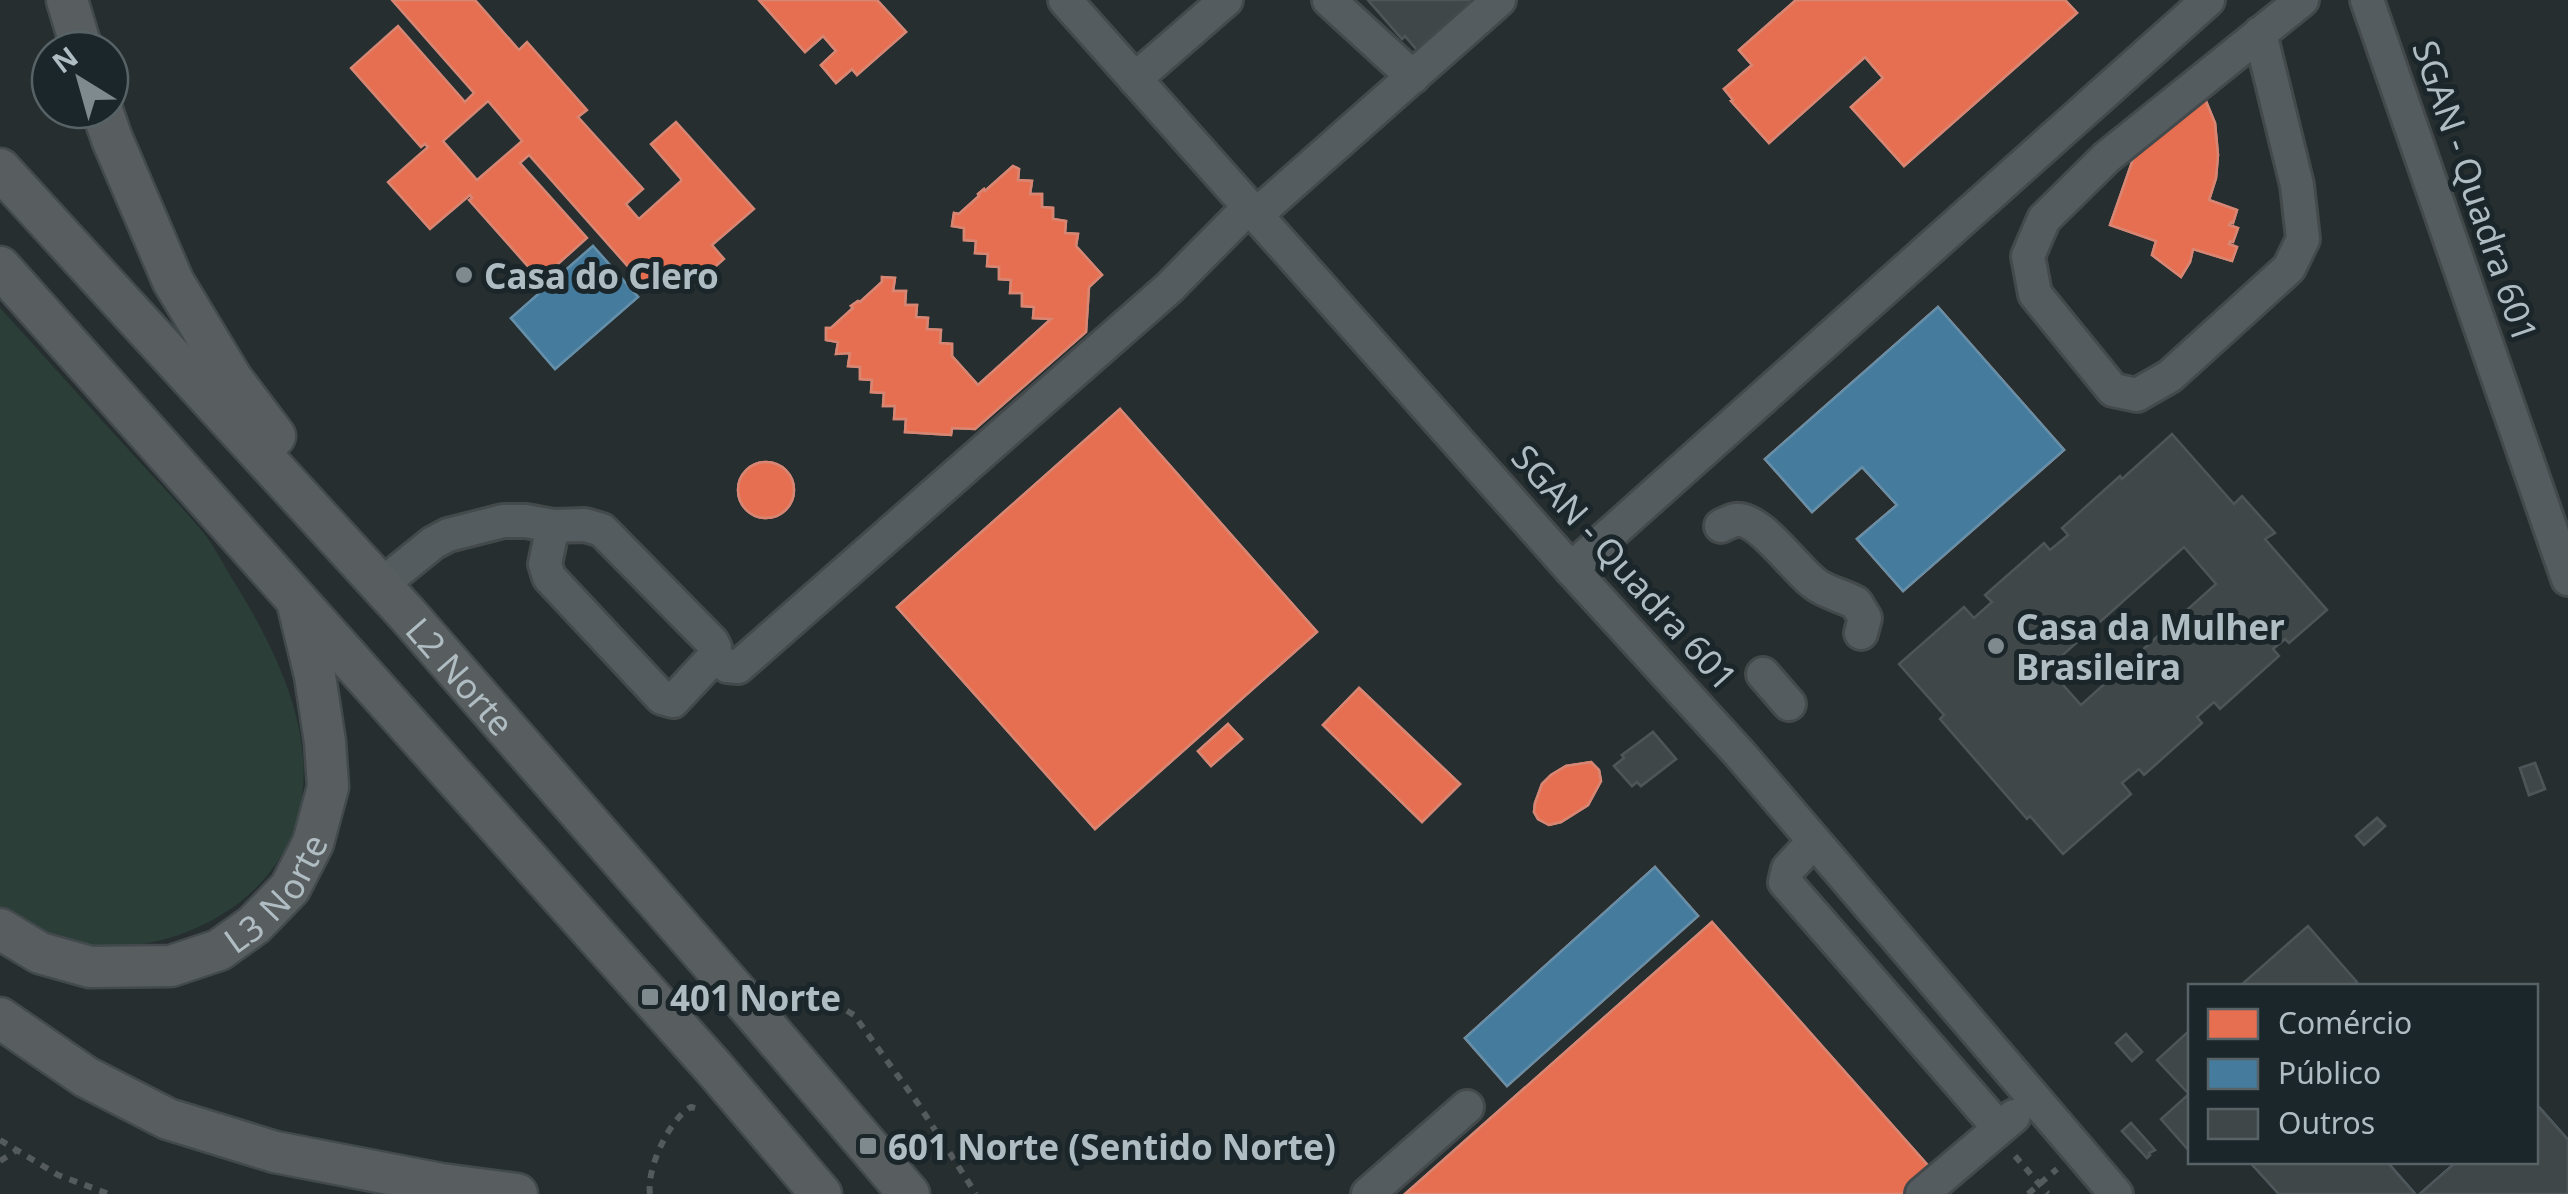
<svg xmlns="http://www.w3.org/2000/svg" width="2568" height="1194" font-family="'Noto Sans',sans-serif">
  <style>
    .green { fill: #2b3e37 }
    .shops { fill: #e76f51; stroke: #d68673; stroke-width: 2.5; fill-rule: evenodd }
    .public { fill: #457b9d; stroke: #658ea8; stroke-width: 2.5 }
    .building { fill: #404749; stroke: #4d5558; stroke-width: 2.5; fill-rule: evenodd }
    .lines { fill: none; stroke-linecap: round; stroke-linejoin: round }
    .minor-casing { stroke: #44494b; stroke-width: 38 }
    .major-casing { stroke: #434a4d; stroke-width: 45 }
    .path { stroke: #555b5d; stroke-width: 6; stroke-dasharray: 8 8; stroke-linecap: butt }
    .minor { stroke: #555c5f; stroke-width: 32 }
    .major { stroke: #585e60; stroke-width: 40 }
    .poi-dot { fill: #7f8a8f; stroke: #1a2629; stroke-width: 4 }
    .labels { text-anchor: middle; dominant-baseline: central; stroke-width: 10; stroke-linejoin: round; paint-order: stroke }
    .street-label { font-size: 35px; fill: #afbcc2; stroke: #1a2629 }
    .poi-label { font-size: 35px; font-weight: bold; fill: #afbcc2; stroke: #1a2629; text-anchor: start }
  </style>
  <rect width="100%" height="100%" fill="#262e30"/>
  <path class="green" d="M0,308C46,358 91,409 137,459C159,483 182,507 203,532C214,546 222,562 231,577C277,650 329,752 290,839C268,887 228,917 179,935C120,955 48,949 0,908Z"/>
  <g class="shops">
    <path d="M392,0H475L519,50L527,42L587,110L578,117L643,189L626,204L639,219L681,181V179L651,144L676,122L754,209L712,245L724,259L690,289L672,266L647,288L529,155L520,163L587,238L540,280L469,200L472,198L470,195L430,229L388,182L428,147L425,144L421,147L351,68L398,26L465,102L474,93ZM488,101L522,141L477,180L443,141Z"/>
    <path d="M759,0H877L906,32L857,75L852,69L836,83L821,65L836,51L823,36L805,52Z"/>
    <path d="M759,0H877L906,32L857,75L852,69L836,83L821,65L836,51L823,36L805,52Z"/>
    <path d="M1796,0H2065L2077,13L1904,166L1851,107L1883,78L1865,57L1769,143L1731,101L1733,100L1724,89L1752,65L1739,50Z"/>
    <path d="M1796,0H2065L2077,13L1904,166L1851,107L1883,78L1865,57L1769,143L1731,101L1733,100L1724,89L1752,65L1739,50Z"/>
    <path d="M2201,89L2215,123L2218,155L2216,178L2209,200L2237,210L2233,223L2231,222L2229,225L2238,228L2233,242L2230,241L2229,244L2237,247L2232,261L2193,249L2190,262L2181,277L2152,255L2156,241L2110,225L2138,145Z"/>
    <path d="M2201,89L2215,123L2218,155L2216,178L2209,200L2237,210L2233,223L2231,222L2229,225L2238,228L2233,242L2230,241L2229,244L2237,247L2232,261L2193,249L2190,262L2181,277L2152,255L2156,241L2110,225L2138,145Z"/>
    <path d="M1013,166L1019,169L1018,180L1032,181L1030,194H1042V207L1053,208V219L1066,221L1065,233L1078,234L1076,246L1102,275L1089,287L1086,332L975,429L952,428L951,435L905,432L906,419H894L895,406H883L884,393L871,392L872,380L860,379V367L848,366L850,353L836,354L838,342L826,340V328H831L853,308L851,306L858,301L860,302L882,282V277L895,278L893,291H906L905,305H917L916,317L928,318L927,329L941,330L940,343L952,344V356L978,385L1051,319L1033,318L1034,307L1022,306V293H1010L1011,280L999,279V267L987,266L988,254L975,253L976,241L964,240V228L952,226L954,213L959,214L979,196L978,194L984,189L985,191Z"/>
    <path d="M1013,166L1019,169L1018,180L1032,181L1030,194H1042V207L1053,208V219L1066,221L1065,233L1078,234L1076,246L1102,275L1089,287L1086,332L975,429L952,428L951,435L905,432L906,419H894L895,406H883L884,393L871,392L872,380L860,379V367L848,366L850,353L836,354L838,342L826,340V328H831L853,308L851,306L858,301L860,302L882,282V277L895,278L893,291H906L905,305H917L916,317L928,318L927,329L941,330L940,343L952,344V356L978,385L1051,319L1033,318L1034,307L1022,306V293H1010L1011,280L999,279V267L987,266L988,254L975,253L976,241L964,240V228L952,226L954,213L959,214L979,196L978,194L984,189L985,191Z"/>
    <path d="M1938,307L2064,450L1903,591L1857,539L1897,505L1862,467L1812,512L1765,459Z"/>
    <path d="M1120,409L1317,632L1095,829L897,607Z"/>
    <path d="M1120,409L1317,632L1095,829L897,607Z"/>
    <circle cx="766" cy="490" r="28"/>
    <circle cx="766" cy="490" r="28"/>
    <path d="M1359,688L1460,784L1422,822L1323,725Z"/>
    <path d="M1359,688L1460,784L1422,822L1323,725Z"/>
    <path d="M1228,724L1242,739L1211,766L1198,751Z"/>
    <path d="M1228,724L1242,739L1211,766L1198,751Z"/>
    <path d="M1591,762L1599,770L1601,781L1588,805L1561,822L1549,825L1538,819L1534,812L1535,803L1542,784L1551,775L1566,766Z"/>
    <path d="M1591,762L1599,770L1601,781L1588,805L1561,822L1549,825L1538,819L1534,812L1535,803L1542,784L1551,775L1566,766Z"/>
    <path d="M1655,867L1698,916L1507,1086L1465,1038Z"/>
    <path d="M1712,922L1931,1169L1903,1194H1405Z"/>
    <path d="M1712,922L1931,1169L1903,1194H1405Z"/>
  </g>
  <g class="public">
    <path d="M593,246L638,297L555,369L511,318Z"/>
    <path d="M593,246L638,297L555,369L511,318Z"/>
    <path d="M1938,307L2064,450L1903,591L1857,539L1897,505L1862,467L1812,512L1765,459Z"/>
    <path d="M1655,867L1698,916L1507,1086L1465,1038Z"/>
    <path d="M2536,1104L2568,1140V1194H2420L2453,1165L2450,1162H2536Z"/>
    <path d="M2250,1162H2387L2415,1194H2279Z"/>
  </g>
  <g class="building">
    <path d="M1368,0H1473L1417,50L1405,36L1402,39Z"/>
    <path d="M1368,0H1473L1417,50L1405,36L1402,39Z"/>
    <path d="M2172,434L2234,504L2242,496L2275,533L2265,539L2327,610L2289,643L2285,639L2273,649L2279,656L2220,709L2214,702L2197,717L2202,723L2144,775L2139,769L2122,783L2131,794L2063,854L2030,816L2027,819L1940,719L1944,715L1899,664L1964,607L1974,618L1992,602L1985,595L2044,543L2050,550L2068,535L2062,528L2120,476L2122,479ZM2184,547L2216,584L2081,705L2048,668Z"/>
    <path d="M1653,732L1676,759L1641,786L1637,782L1632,786L1614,766L1624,758L1622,755Z"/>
    <path d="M1653,732L1676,759L1641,786L1637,782L1632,786L1614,766L1624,758L1622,755Z"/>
    <path d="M2535,763L2545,789L2529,795L2520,768Z"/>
    <path d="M2535,763L2545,789L2529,795L2520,768Z"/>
    <path d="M2377,818L2385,826L2364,845L2356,836Z"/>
    <path d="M2377,818L2385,826L2364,845L2356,836Z"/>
    <path d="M2308,926L2357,982L2352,986H2240Z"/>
    <path d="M2190,1030V1089L2187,1092L2157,1060Z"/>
    <path d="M2126,1034L2142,1052L2132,1061L2116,1043Z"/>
    <path d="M2126,1034L2142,1052L2132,1061L2116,1043Z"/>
    <path d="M2190,1093V1152L2161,1119Z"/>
    <path d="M2536,1104L2568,1140V1194H2420L2453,1165L2450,1162H2536Z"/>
    <path d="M2131,1123L2155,1150L2149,1153L2150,1155L2147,1158L2122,1131Z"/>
    <path d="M2131,1123L2155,1150L2149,1153L2150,1155L2147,1158L2122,1131Z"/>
    <path d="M2250,1162H2387L2415,1194H2279Z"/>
  </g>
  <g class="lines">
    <defs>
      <g id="minor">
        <path d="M1065,0L1571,569L1739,753L2116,1194"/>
        <path d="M1329,0L1413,77"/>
        <path d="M2367,0L2568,579"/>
        <path d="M2260,33L2297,185L2303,239L2289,268L2170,376L2137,395L2113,390L2035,294L2028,256L2044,219L2107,157L2302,0"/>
        <path d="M1135,79L1226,0"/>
        <path d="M1256,215L1499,0"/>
        <path d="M1721,526C1722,525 1734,520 1735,520C1759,516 1795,569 1814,583C1826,593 1842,595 1856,603L1865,618L1861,633"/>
        <path d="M1571,569L2208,0"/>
        <path d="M386,581L433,543L448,535L503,521H526L553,526L585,525L602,530L712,642L715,648L714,657L673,701L662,698L549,577L545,564L553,526"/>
        <path d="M714,657L727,666L738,667L1169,288L1249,207"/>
        <path d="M1763,674L1789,704"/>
        <path d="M1814,841L1788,869L1785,882L1999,1128"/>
        <path d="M1368,1194L1467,1107"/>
        <path d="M1922,1194L2014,1116"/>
      </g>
      <g id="major">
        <path d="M67,0L82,50"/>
        <path d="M102,110L112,139L173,281L232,379L275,436"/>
        <path id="s1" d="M0,169L407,614L745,1002L909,1194"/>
        <path d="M0,267L714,1068L821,1194"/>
        <path id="s2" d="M0,929L40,953L90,967L171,966L219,950L254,925L290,888L313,843L328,787L325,742L315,676L297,601"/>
        <path d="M0,1018L86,1077L168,1119L275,1152L441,1184L517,1194"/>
      </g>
    </defs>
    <use href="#minor" class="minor-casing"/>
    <use href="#major" class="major-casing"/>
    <g class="path">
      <path d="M788,995L798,1000L812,997L826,998L854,1015L919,1105L976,1194"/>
      <path d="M0,1140L58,1175L109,1194"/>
      <path d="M2015,1156L2048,1194"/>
      <path d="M0,1161L17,1150"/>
      <path d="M650,1194C646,1170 669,1119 691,1107L702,1110"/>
      <path d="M2028,1194L2057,1169"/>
    </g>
    <use href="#minor" class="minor"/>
    <use href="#major" class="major"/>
  </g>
  <g class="poi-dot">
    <circle cx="464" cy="275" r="10"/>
    <circle cx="1996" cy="646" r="10"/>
    <rect x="640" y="987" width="20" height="20" rx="5"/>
    <rect x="858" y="1136" width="20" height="20" rx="5"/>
  </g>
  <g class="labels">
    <g class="street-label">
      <text transform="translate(2476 191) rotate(71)">SGAN - Quadra 601</text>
      <text transform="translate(1625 567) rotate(48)">SGAN - Quadra 601</text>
      <text stroke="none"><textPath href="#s1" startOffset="685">L2 Norte</textPath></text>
      <text stroke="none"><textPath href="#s2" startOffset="312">L3 Norte</textPath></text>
    </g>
    <g class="poi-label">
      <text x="484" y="275">Casa do Clero</text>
      <text x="2016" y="626">Casa da Mulher<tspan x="2016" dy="40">Brasileira</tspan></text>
      <text x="670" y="997">401 Norte</text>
      <text x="888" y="1146">601 Norte (Sentido Norte)</text>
    </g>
  </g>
  <rect x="2188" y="984" width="350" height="180" fill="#1a2629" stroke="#566266" stroke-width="2.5"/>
  <rect x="2208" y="1009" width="50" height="30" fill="#e76f51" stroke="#566266" stroke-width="2.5"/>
  <text x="2278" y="1034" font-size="30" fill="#afbcc2">Comércio</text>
  <rect x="2208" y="1059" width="50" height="30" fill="#457b9d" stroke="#566266" stroke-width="2.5"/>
  <text x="2278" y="1084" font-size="30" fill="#afbcc2">Público</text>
  <rect x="2208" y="1109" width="50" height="30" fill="#404749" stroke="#566266" stroke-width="2.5"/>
  <text x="2278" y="1134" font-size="30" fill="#afbcc2">Outros</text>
  <g transform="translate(80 80) rotate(323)"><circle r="48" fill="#1a2629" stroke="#566266" stroke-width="2.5"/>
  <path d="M0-8L18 38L0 25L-18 38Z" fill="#7f8a8f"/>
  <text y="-15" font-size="28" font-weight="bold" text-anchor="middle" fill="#afbcc2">N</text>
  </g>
</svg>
